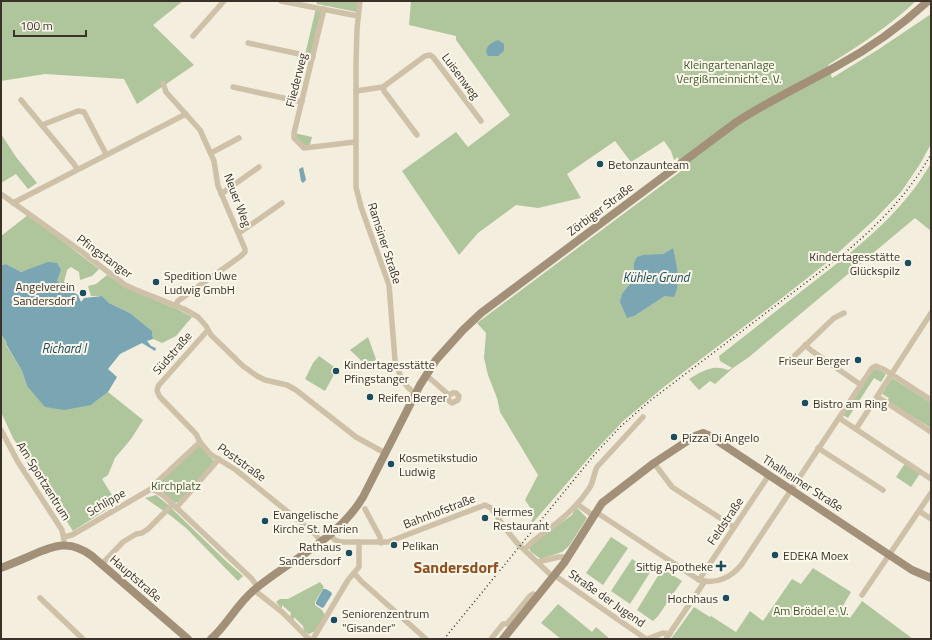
<svg xmlns="http://www.w3.org/2000/svg" width="932" height="640" font-family="'Titillium Web',sans-serif">
  <style>
    .green { fill: #afc59c; fill-rule: evenodd }
    .water { fill: #7aa6b4 }
    .lines { fill: none; stroke-linecap: round; stroke-linejoin: round }
    .street { stroke: #cec1a8; stroke-width: 5.5 }
    .secondary { stroke: #a29079; stroke-width: 8 }
    .rail { stroke: #3a3229; stroke-width: 1.5; stroke-dasharray: 1 3; stroke-linecap: butt }
    .poi-dot { fill: #1b4d5f; stroke: #fbf7eb; stroke-width: 1.5 }
    .labels { text-anchor: middle; dominant-baseline: central; stroke-width: 4; stroke-linejoin: round; paint-order: stroke }
    .park-label { font-size: 12px; fill: #3f5b2b; stroke: #fbf7eb }
    .street-label { font-size: 12px; fill: #3a3229; stroke: #fbf7eb }
    .poi-label { font-size: 12px; fill: #3a3229; stroke: #fbf7eb; text-anchor: start }
    .water-label { font-size: 13px; font-style: italic; fill: #1b4d5f; stroke: #fbf7eb }
    .district-label { font-size: 16px; font-weight: bold; fill: #904f1c; stroke: #fbf7eb }
  </style>
  <rect width="100%" height="100%" fill="#f4eede"/>
  <g class="green">
    <path d="M1,1H183L153,25L194,65L137,104L124,79L45,74L1,81Z"/>
    <path d="M316,1H357V12L317,4Z"/>
    <path d="M411,1H916C889,26 859,46 828,65L832,78L879,49L931,14V144L920,164L901,192L874,220L829,261L778,301L665,386L623,421L593,453L530,526L534,513L525,500L538,475L500,412L497,398L488,375L484,358L486,333L477,323L681,171L678,157L674,160L671,151L664,141L631,162L615,141L567,174L581,198L538,208L516,205L478,233L459,255L402,171L456,132L468,147L510,115L456,40V36L409,25ZM673,248L665,296L636,315L627,289L635,279L634,263L655,255L663,254Z"/>
    <path d="M316,8L324,9L313,57L305,55Z"/>
    <path d="M294,133L312,137L309,148L301,146Z"/>
    <path d="M1,134L16,157L37,183L28,189L16,174L1,183Z"/>
    <path d="M931,163V231L915,218L749,357L733,368L715,384L710,381L699,390L689,379C703,371 713,364 728,370L732,368L720,361L719,356C750,332 781,307 812,283C857,248 902,214 931,163Z"/>
    <path d="M28,215L99,269L92,276L80,280L79,272L71,267L67,270L64,282L60,283L31,269L21,272L6,264L1,265V236Z"/>
    <path d="M107,275L129,289L179,310L192,317L176,336L162,343L153,339L152,331L130,313L109,303L102,296H91L88,286L96,284Z"/>
    <path d="M1,334L7,343L6,345L22,371L27,386L91,405L108,392L143,420L131,439L115,458L108,475L102,479L117,503L73,531L13,438L1,412Z"/>
    <path d="M368,337L376,359L369,368L350,350Z"/>
    <path d="M319,356L337,369L325,391L305,379L313,363Z"/>
    <path d="M876,369L879,370L886,374L881,382L874,378L848,418L843,415L872,371Z"/>
    <path d="M892,378L931,403V428L887,401L889,398L882,394Z"/>
    <path d="M199,445L216,463L178,502L174,503L156,485Z"/>
    <path d="M906,462L921,472L911,487L896,477Z"/>
    <path d="M156,495L166,503L226,561L243,576L238,581L186,528L171,516L145,498Z"/>
    <path d="M576,507L587,518L569,546L562,552L541,559L531,552L529,548L532,544L572,515Z"/>
    <path d="M611,537L628,548L603,585L586,573Z"/>
    <path d="M632,559L651,571L630,604L611,591Z"/>
    <path d="M813,568L851,592L840,611L850,618L862,601L913,639H671L694,607L710,617L711,616L736,632L750,611L763,621L792,579L801,584Z"/>
    <path d="M661,571H666L682,581L658,616L653,621L637,610Z"/>
    <path d="M320,582L324,587L315,602V605L322,610L325,615L315,631L309,634L304,631L303,626L294,617V620L290,617L291,613L282,605V609L276,602L280,599H288Z"/>
    <path d="M558,604L592,632L596,627L610,639H561L541,623Z"/>
  </g>
  <g class="water">
    <path d="M498,40L504,44V51L498,56H488C483,48 490,43 498,40Z"/>
    <path d="M303,167L306,180L303,183L301,181L299,169Z"/>
    <path d="M673,248C676,264 682,281 674,297L665,296L636,315L627,318L620,302L622,294L634,279V263L637,257L643,255L663,254Z"/>
    <path d="M48,262L57,263L61,270L57,281L60,283L64,282L70,290L78,295L81,302L84,298L102,296L109,303L130,313L152,331L153,339L147,341L151,346L156,348L155,351L142,343L120,354L108,369L117,377L108,392L91,405L64,410L45,407L27,386L22,371L6,344L7,343L1,334V265L6,264L21,272Z"/>
    <path d="M323,589H326L331,592L332,594L324,607L322,608L316,604V602Z"/>
  </g>
  <g class="lines">
    <g class="street">
      <path d="M281,1L358,16"/>
      <path d="M360,1L357,29L356,64V187L361,207L389,285L395,360C399,373 403,386 415,393"/>
      <path d="M324,9L294,133V138L304,148L355,142"/>
      <path d="M193,36L224,1"/>
      <path d="M248,43L313,57"/>
      <path d="M163,83L166,92L200,130L214,161L218,186L245,249V252L241,256L178,301L175,306"/>
      <path d="M233,87L302,102"/>
      <path d="M383,87L384,91L417,135"/>
      <path d="M356,91L383,87L425,56L430,55L433,57L481,121"/>
      <path d="M21,100L74,164L77,169"/>
      <path d="M42,125L78,111L84,112L106,154"/>
      <path d="M211,153L239,138"/>
      <path d="M1,194L82,252L125,285L134,289L184,309L198,317L206,326L211,335L243,366L257,376L265,380L287,385L296,390L356,437L385,453"/>
      <path d="M221,194L259,167"/>
      <path d="M13,203L186,114"/>
      <path d="M239,233L282,203"/>
      <path d="M208,330L159,385C156,390 157,392 160,397L196,434L200,442L210,454L236,470L314,533L321,541"/>
      <path d="M805,345L812,351L861,385"/>
      <path d="M786,364L834,318L844,313"/>
      <path d="M426,375L449,395L448,400L452,403L458,400L459,396L456,393H453L449,395"/>
      <path d="M878,397L931,432"/>
      <path d="M839,418L931,479"/>
      <path d="M856,429L931,313"/>
      <path d="M1,430L18,462L62,530L64,540"/>
      <path d="M818,448L883,490"/>
      <path d="M654,463L672,487L734,527"/>
      <path d="M151,489L156,491L164,496L251,578L258,587"/>
      <path d="M577,504L594,516"/>
      <path d="M176,508L219,459"/>
      <path d="M365,509L380,537L381,543"/>
      <path d="M919,511L931,519"/>
      <path d="M596,512L699,580C716,585 732,577 742,564L872,368L876,366L885,370L931,400"/>
      <path d="M329,534L335,540L341,542H388L485,505L491,508L505,528L517,543L553,577"/>
      <path d="M64,537L72,535L151,489L156,483L200,442"/>
      <path d="M525,549C534,539 547,531 558,522C569,513 580,502 588,490C594,483 593,475 597,467L643,417"/>
      <path d="M537,562L559,557H568"/>
      <path d="M102,564L123,542L136,534L142,533L148,529L172,505"/>
      <path d="M354,573L361,581L426,639"/>
      <path d="M554,575L646,639"/>
      <path d="M699,580L769,475"/>
      <path d="M254,590L282,612L309,639"/>
      <path d="M862,595L931,493"/>
      <path d="M40,598L83,639"/>
      <path d="M313,639L348,580L359,567V542"/>
      <path d="M491,639L503,624H507L530,596L533,594L538,596"/>
      <path d="M647,639L663,633L670,634"/>
      <path d="M666,639L705,581"/>
    </g>
    <g class="secondary">
      <path d="M1,568C11,564 21,560 30,556C54,545 70,539 92,556L188,639"/>
      <path d="M211,639C227,625 237,604 254,590C290,560 338,539 363,497L420,385L436,360L463,330L481,313L735,123C768,101 803,85 837,66C870,48 901,26 928,1"/>
      <path d="M503,639L564,563L602,503L654,463L695,436L703,433L710,436L912,570L931,578"/>
    </g>
    <path class="rail" d="M444,639L595,454L620,427L651,400L841,256C876,227 909,194 931,154"/>
  </g>
  <g class="poi-dot">
    <circle cx="600" cy="164" r="4"/>
    <circle cx="908" cy="263" r="4"/>
    <circle cx="156" cy="282" r="4"/>
    <circle cx="83" cy="293" r="4"/>
    <circle cx="858" cy="360" r="4"/>
    <circle cx="336" cy="371" r="4"/>
    <circle cx="370" cy="397" r="4"/>
    <circle cx="805" cy="403" r="4"/>
    <circle cx="674" cy="437" r="4"/>
    <circle cx="391" cy="464" r="4"/>
    <circle cx="485" cy="518" r="4"/>
    <circle cx="265" cy="521" r="4"/>
    <circle cx="394" cy="545" r="4"/>
    <circle cx="349" cy="553" r="4"/>
    <circle cx="775" cy="555" r="4"/>
    <path d="M719 560h4v4h4v4h-4v4h-4v-4h-4v-4h4z"/>
    <circle cx="726" cy="598" r="4"/>
    <circle cx="334" cy="620" r="4"/>
  </g>
  <g class="labels">
    <g class="park-label">
      <text x="729" y="64">Kleingartenanlage<tspan x="729" dy="14">Vergißmeinnicht e. V.</tspan></text>
      <text x="176" y="485">Kirchplatz</text>
      <text x="811" y="610">Am Brödel e. V.</text>
    </g>
    <g class="street-label">
      <text transform="translate(461 76) rotate(53)">Luisenweg</text>
      <text transform="translate(296 80) rotate(-76)">Fliederweg</text>
      <text transform="translate(238 200) rotate(69)">Neuer Weg</text>
      <text transform="translate(600 209) rotate(-37)">Zörbiger Straße</text>
      <text transform="translate(385 243) rotate(72)">Ramsiner Straße</text>
      <text transform="translate(105 256) rotate(36)">Pfingstanger</text>
      <text transform="translate(172 353) rotate(-49)">Südstraße</text>
      <text transform="translate(242 462) rotate(36)">Poststraße</text>
      <text transform="translate(44 481) rotate(58)">Am Sportzentrum</text>
      <text transform="translate(803 483) rotate(33)">Thalheimer Straße</text>
      <text transform="translate(106 502) rotate(-30)">Schlippe</text>
      <text transform="translate(439 511) rotate(-21)">Bahnhofstraße</text>
      <text transform="translate(725 521) rotate(-56)">Feldstraße</text>
      <text transform="translate(136 578) rotate(41)">Hauptstraße</text>
      <text transform="translate(607 598) rotate(35)">Straße der Jugend</text>
    </g>
    <g class="poi-label">
      <text x="608" y="164">Betonzaunteam</text>
      <text x="900" y="256" text-anchor="end">Kindertagesstätte<tspan x="900" dy="14">Glückspilz</tspan></text>
      <text x="164" y="275">Spedition Uwe<tspan x="164" dy="14">Ludwig GmbH</tspan></text>
      <text x="75" y="286" text-anchor="end">Angelverein<tspan x="75" dy="14">Sandersdorf</tspan></text>
      <text x="850" y="360" text-anchor="end">Friseur Berger</text>
      <text x="344" y="364">Kindertagesstätte<tspan x="344" dy="14">Pfingstanger</tspan></text>
      <text x="378" y="397">Reifen Berger</text>
      <text x="813" y="403">Bistro am Ring</text>
      <text x="682" y="437">Pizza Di Angelo</text>
      <text x="399" y="457">Kosmetikstudio<tspan x="399" dy="14">Ludwig</tspan></text>
      <text x="493" y="511">Hermes<tspan x="493" dy="14">Restaurant</tspan></text>
      <text x="273" y="514">Evangelische<tspan x="273" dy="14">Kirche St. Marien</tspan></text>
      <text x="402" y="545">Pelikan</text>
      <text x="341" y="546" text-anchor="end">Rathaus<tspan x="341" dy="14">Sandersdorf</tspan></text>
      <text x="783" y="555">EDEKA Moex</text>
      <text x="713" y="566" text-anchor="end">Sittig Apotheke</text>
      <text x="718" y="598" text-anchor="end">Hochhaus</text>
      <text x="342" y="613">Seniorenzentrum<tspan x="342" dy="14">"Gisander"</tspan></text>
    </g>
    <g class="water-label">
      <text x="656" y="277">Kühler Grund</text>
      <text x="64" y="348">Richard I</text>
    </g>
    <g class="district-label">
      <text x="456" y="567">Sandersdorf</text>
    </g>
  </g>
  <rect width="932" height="640" fill="none" stroke="#3a3229" stroke-width="4"/>
  <path d="M14 30v6h72v-6" fill="none" stroke="#3a3229" stroke-width="2"/>
  <text x="20" y="30" font-size="12" fill="#3a3229" stroke="#fbf7eb" stroke-width="3" paint-order="stroke">100 m</text>
</svg>
